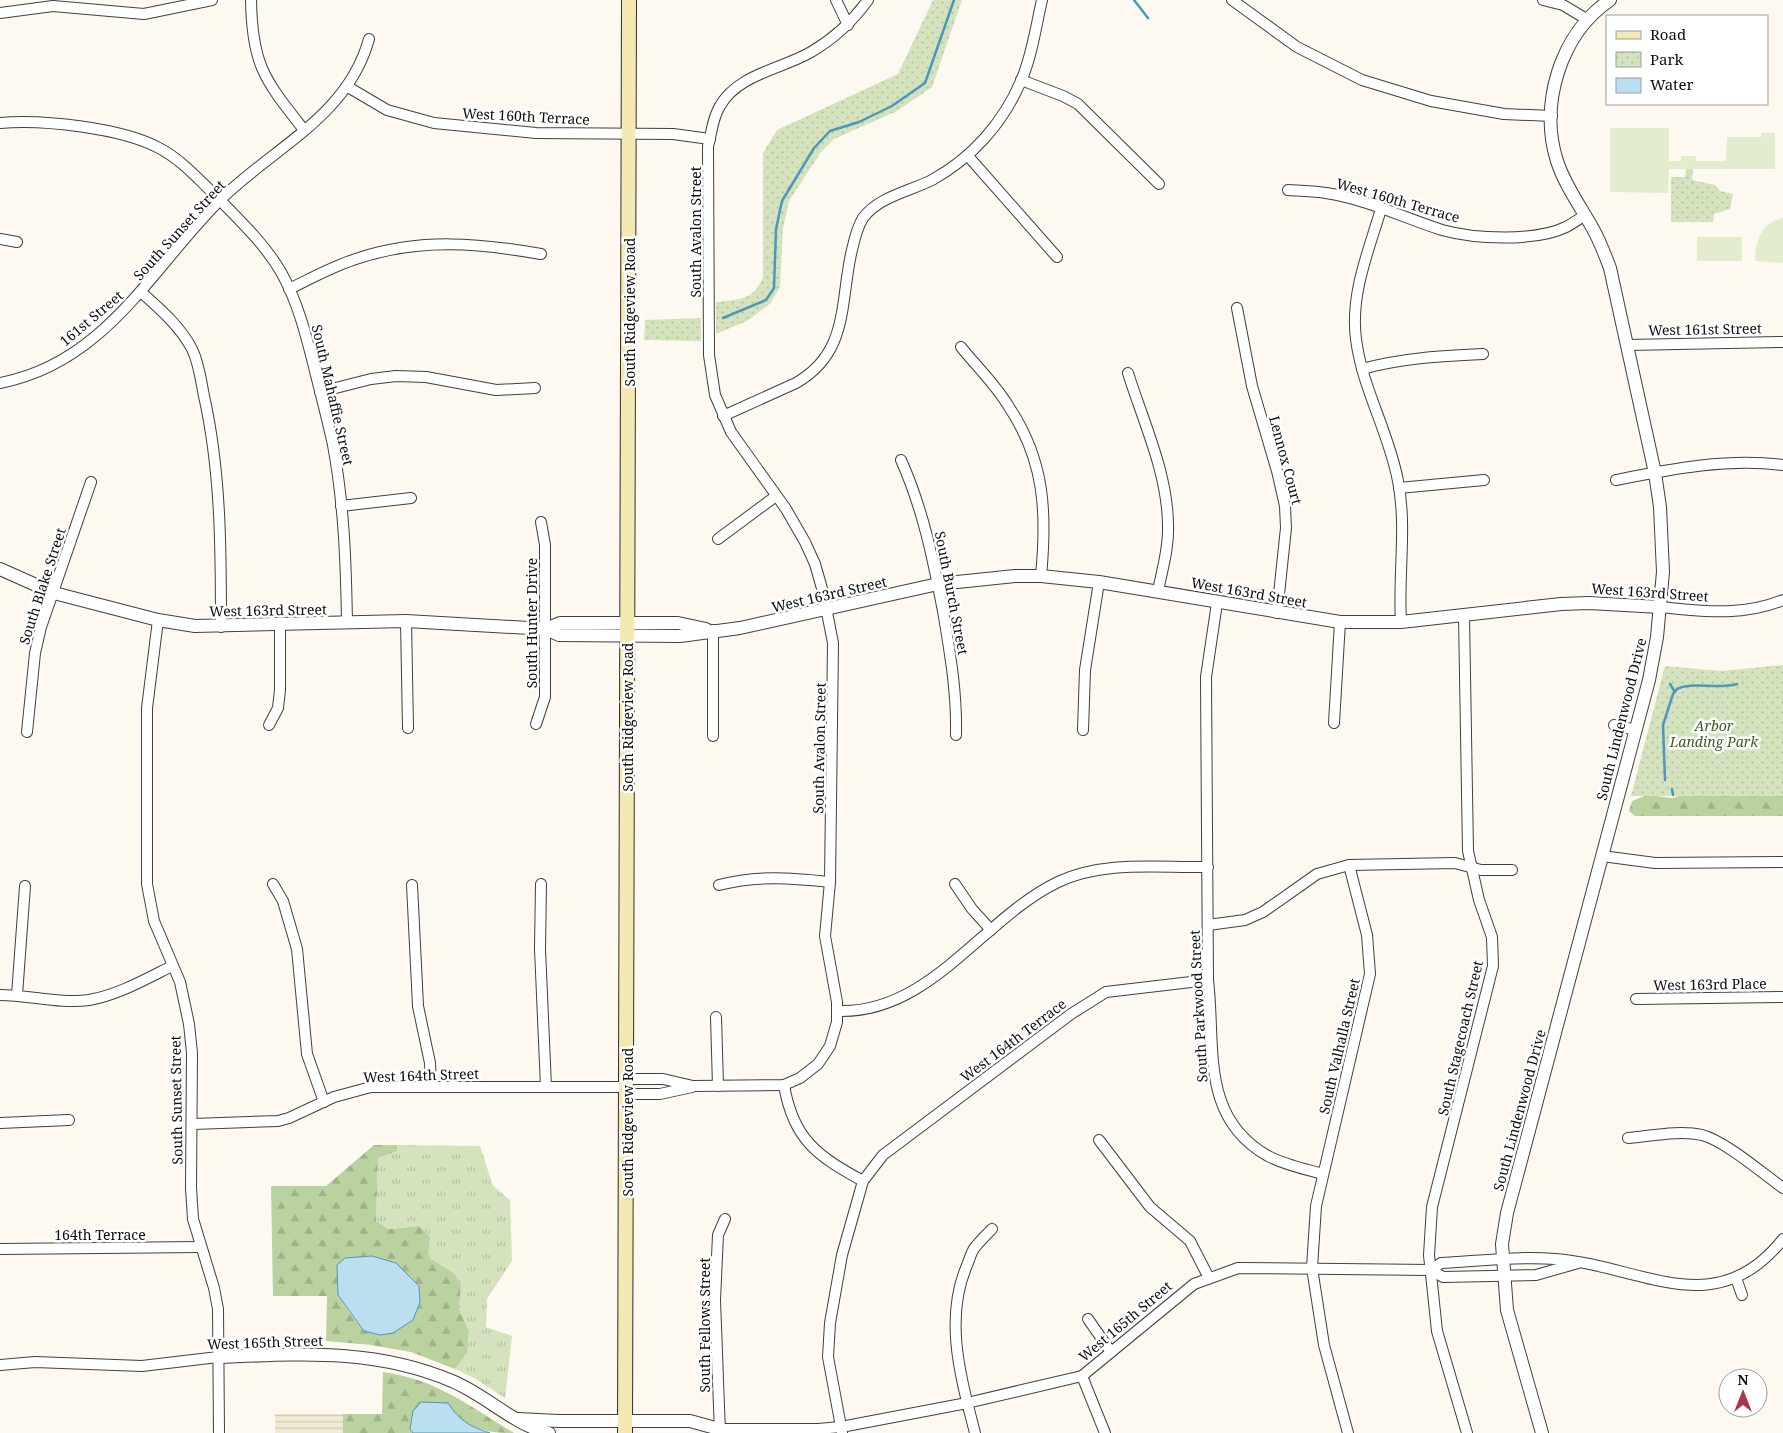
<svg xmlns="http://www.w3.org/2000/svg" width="1783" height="1433" font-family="'Noto Serif',serif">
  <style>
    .farmland { fill: url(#farmland-rules) }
    .grass { fill: url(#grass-tufts) }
    .forest { fill: url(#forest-firs); fill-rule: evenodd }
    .park { fill: url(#park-dots) }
    .pitch { fill: #e4ecce }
    .water { fill: #bbdfee; stroke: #4b98bb }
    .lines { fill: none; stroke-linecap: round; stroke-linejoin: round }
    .stream { stroke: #4b98bb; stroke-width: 2.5 }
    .minor-casing { stroke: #404040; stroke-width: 12 }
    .tertiary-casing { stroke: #404040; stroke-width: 14 }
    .secondary-casing { stroke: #2f2f2f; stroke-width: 16 }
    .minor { stroke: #fff; stroke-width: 10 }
    .tertiary { stroke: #fff; stroke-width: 12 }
    .secondary { stroke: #f4e8b3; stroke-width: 14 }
    .labels { text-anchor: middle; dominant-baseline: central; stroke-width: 5; stroke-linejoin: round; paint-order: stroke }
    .street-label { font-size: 14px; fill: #0d0d0d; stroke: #fff }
    .park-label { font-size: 14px; font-style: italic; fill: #365d26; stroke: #fff }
  </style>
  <defs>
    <pattern id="farmland-rules" width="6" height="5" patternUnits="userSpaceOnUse" patternTransform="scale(1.25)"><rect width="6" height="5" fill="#f0ebd3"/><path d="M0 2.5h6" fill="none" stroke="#cdc8b4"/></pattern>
    <pattern id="grass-tufts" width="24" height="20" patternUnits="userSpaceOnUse" patternTransform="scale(1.25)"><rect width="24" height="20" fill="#d4e3be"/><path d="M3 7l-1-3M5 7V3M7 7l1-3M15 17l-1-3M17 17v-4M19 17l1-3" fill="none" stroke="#b5c2a2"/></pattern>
    <pattern id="forest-firs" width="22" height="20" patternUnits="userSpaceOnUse" patternTransform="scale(1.25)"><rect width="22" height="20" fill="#bad29f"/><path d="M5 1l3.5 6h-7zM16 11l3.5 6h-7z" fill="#9fb388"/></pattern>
    <pattern id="park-dots" width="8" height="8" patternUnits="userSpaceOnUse" patternTransform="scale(1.25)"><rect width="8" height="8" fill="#d4e3be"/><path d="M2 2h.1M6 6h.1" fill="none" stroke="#b5c2a2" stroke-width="1.8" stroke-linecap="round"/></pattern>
  </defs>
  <rect width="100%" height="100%" fill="#fdf9f0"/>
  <rect class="farmland" x="275" y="1414" width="68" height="19"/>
  <path class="grass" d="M397,1145L480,1146L493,1186L510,1200L512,1261L487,1299L486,1327L512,1336L505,1398L476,1379L455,1369L467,1353L469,1331L459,1309L461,1285L454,1273L428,1257L419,1226L389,1229L376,1221L378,1158L397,1151Z"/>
  <g class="forest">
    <path d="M1783,794V816H1635L1629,811L1632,801L1647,795L1672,798L1683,795Z"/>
    <path d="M374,1145H397V1151L378,1158L376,1221L389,1229L419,1226L430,1237L428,1257L454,1273L461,1285L459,1309L469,1331L467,1353L455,1369L411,1352L371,1345L326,1341L327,1296H273L271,1186H326ZM338,1295L413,1320C369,1348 363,1332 338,1295Z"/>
    <path d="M383,1372C436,1379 469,1406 514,1433C491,1433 475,1431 457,1416L410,1429L413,1433H343V1414H382Z"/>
  </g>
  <g class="park">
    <path d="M933,0H962L932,87L897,111L834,139L821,152L789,201L783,228L780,287L771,303L747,321L716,334V302C737,300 755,300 763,277V153L777,130L898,74Z"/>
    <path d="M1686,169H1693L1692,180L1715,185L1720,191L1733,194L1730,209L1714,214L1713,222H1671V177H1685Z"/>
    <path d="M701,318V341L644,340L645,320Z"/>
    <path d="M1783,665V796H1631L1665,666L1721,671Z"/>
  </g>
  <g class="pitch">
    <path d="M1610,128H1669V161H1681V156H1696V161H1726L1727,137H1761V133H1775V169H1669L1668,193L1610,192Z"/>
    <path d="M1783,218V263L1755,261C1756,239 1760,224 1783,218Z"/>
    <rect x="1697" y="237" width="45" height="24"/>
  </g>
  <g class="water">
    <path d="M372,1256L396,1263L419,1286L420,1302L413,1320L393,1333L380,1335L364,1331L338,1295L337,1265L345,1258Z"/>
    <path d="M421,1402L448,1403C459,1420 470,1427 490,1433H413L410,1429L413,1411Z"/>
  </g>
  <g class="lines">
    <g class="stream">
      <path d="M1134,0L1148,18"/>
      <path d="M723,318L766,300L774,288L776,229L782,201L814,148L830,131L859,122L892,106L925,83L954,0"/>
      <path d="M1670,684L1675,692"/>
      <path d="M1665,780L1663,725L1673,694L1677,689C1691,681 1717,690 1737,684"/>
      <path d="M1672,789L1673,795"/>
    </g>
    <defs>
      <g id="minor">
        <path d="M251,0C252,66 265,80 304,130"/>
        <path d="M836,0L848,25"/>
        <path d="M1232,0L1297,47L1362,80L1431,101L1504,114L1552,116"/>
        <path d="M1543,0L1563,5L1588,20"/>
        <path d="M0,13L53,6L144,14L212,0"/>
        <path d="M1021,80L1063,96L1078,104L1159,184"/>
        <path d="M348,87L387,110L434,123L536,133L673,134L710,139"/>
        <path d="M0,123C42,119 122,128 159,148C182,160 199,180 217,197C240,221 264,243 281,272C299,304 307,339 316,375C322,399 328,422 333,445C344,504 346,563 347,623"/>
        <path d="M968,156L1057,257"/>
        <path d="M1288,190C1301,191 1314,191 1326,193C1366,199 1404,218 1442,230C1474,239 1535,242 1566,227C1572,224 1579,219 1585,215"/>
        <path d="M1381,209C1369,250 1350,294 1356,339C1362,388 1389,432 1398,481C1407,527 1398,575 1401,622"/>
        <path d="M0,239L17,242"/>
        <path d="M289,289C312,278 335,265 359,258C420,238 479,243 541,254"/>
        <path d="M141,292C160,309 180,326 192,349C199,363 201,381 204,396C221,472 221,550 221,627"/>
        <path d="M1237,308L1252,386L1277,471L1285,506L1286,528L1277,613"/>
        <path d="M1627,345L1783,342"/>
        <path d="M961,347C977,367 996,385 1009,407C1045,461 1047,513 1041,576"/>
        <path d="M1362,369C1402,358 1441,356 1483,354"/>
        <path d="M1128,373C1143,421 1168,474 1168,526C1169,548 1162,570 1158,591"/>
        <path d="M0,383C105,363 151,269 220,200C274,147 348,116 369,39"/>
        <path d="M320,392L371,379L396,376L426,377L496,390L535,388"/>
        <path d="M723,416L796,383C848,353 840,306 851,254C854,242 856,229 863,218C878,197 910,191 932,180C972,158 1003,123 1021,81C1032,56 1036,26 1042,0"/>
        <path d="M901,460C923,509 933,559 943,611C950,653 957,692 956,735"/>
        <path d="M1616,480C1672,469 1726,458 1783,465"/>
        <path d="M1399,488L1484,480"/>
        <path d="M341,506L411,498"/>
        <path d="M718,539L776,496"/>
        <path d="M1217,603L1206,677L1208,980C1216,1045 1199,1117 1268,1156C1285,1165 1305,1169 1323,1174"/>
        <path d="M1660,607C1703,611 1742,617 1783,600"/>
        <path d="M1464,616L1468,851L1479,900L1492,937L1493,966L1432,1207L1429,1255L1437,1331L1467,1433"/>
        <path d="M158,620L147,708V884L154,921L180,982L189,1024L192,1053L191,1188L193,1219L214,1288L218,1309L219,1433"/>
        <path d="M406,621L408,728"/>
        <path d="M713,630V736"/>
        <path d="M1334,723L1340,622"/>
        <path d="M536,724L545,697V545L541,522"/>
        <path d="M269,725L278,708L280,690V625"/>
        <path d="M1614,725L1636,730"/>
        <path d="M1083,730L1085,670L1099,582"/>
        <path d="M27,732L35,653L41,627L91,482"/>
        <path d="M1602,856L1655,863L1783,862"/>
        <path d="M273,884L283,901L297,949L307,1054L324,1102"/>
        <path d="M541,884L540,949L546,1087"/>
        <path d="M955,884L972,909L991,930"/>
        <path d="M412,885L418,1006L430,1063L431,1087"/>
        <path d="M719,885C757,875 791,878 830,882"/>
        <path d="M1208,925L1245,920L1263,912L1317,874L1349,865L1455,863L1481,870H1512"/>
        <path d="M0,995C29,995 60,1004 89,1000C118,995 146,979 172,966"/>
        <path d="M17,995L25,886"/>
        <path d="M1636,999L1783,997"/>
        <path d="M838,1011C930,1014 983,918 1058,882C1104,860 1159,868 1208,867"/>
        <path d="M716,1017L718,1086"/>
        <path d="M627,1079H663L693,1086L784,1085L800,1078L818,1064L830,1046L837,1022V1002L825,936L830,882L833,643L823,592L815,564L805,542L786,509L731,432L715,395L709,355L708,146C712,132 712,119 720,106C738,74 782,69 811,52C835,38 852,22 868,0"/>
        <path d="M784,1085C793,1139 817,1156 863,1181"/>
        <path d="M627,1094H660L692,1087"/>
        <path d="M0,1123L69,1120"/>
        <path d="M193,1124L278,1121L289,1118L334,1097L371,1087H627"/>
        <path d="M1628,1138C1651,1136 1679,1130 1702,1135C1725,1141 1762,1173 1783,1188"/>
        <path d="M1099,1140L1150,1207L1190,1241L1209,1278"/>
        <path d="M0,1249L200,1247"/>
        <path d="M1578,1263L1536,1275L1443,1277L1431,1270L1441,1263C1478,1261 1518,1256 1555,1259C1640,1265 1715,1325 1783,1239"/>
        <path d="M1736,1278L1742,1295"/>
        <path d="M1088,1319L1111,1352"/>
        <path d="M0,1365L35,1362L142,1366L218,1357"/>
        <path d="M1082,1376L1105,1433"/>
        <path d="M719,1429H818L841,1427L967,1403L1082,1376L1194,1284L1238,1268L1431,1270"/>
        <path d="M842,1432L828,1357L830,1323L842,1255L863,1181L883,1155L1071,1014L1106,992L1208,980"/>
        <path d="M720,1433L715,1300L718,1235L725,1219"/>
        <path d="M975,1433C961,1378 943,1318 968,1263C970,1257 972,1250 976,1246C981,1240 987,1234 992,1229"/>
        <path d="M1348,1433L1324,1345L1312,1268L1316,1206L1370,974L1367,935L1349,865"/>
      </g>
      <g id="tertiary">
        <path d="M0,569L54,593L158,620L195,626L406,621L546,629L559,635L680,636L740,628L938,584L1015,576H1041L1099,582L1340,622H1401L1561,604L1589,603L1660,607"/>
        <path d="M546,629L560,623H678L706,629"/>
        <path d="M218,1357C300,1354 374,1348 452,1381C486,1395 514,1425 549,1433"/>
        <path d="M518,1419L558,1421H690L719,1429"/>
        <path d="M1542,1433L1507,1310L1502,1244L1507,1213L1649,680L1657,637L1663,572L1660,507L1655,473L1610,268C1605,255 1600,241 1593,229C1581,207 1565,186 1557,161C1539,105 1560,34 1610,0"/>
      </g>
      <path id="secondary" d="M625,1433L629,0"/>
    </defs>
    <use href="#minor" class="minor-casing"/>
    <use href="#tertiary" class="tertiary-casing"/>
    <use href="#secondary" class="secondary-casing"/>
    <use href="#minor" class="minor"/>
    <use href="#tertiary" class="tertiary"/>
    <use href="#secondary" class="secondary"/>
  </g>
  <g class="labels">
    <g class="street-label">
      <text transform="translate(526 116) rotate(3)">West 160th Terrace</text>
      <text transform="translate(1398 200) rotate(16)">West 160th Terrace</text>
      <text transform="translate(179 230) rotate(-48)">South Sunset Street</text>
      <text transform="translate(695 232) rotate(-90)">South Avalon Street</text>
      <text transform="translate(629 312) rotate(-90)">South Ridgeview Road</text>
      <text transform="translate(91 318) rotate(-40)">161st Street</text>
      <text transform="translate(1705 329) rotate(-1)">West 161st Street</text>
      <text transform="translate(333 395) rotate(77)">South Mahaffie Street</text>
      <text transform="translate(1286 460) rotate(75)">Lennox Court</text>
      <text transform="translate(42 586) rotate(-72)">South Blake Street</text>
      <text transform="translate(1249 592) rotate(10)">West 163rd Street</text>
      <text transform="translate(1650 592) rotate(4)">West 163rd Street</text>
      <text transform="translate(952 593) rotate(79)">South Burch Street</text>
      <text transform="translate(829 594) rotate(-13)">West 163rd Street</text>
      <text transform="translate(268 610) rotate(-1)">West 163rd Street</text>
      <text transform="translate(531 623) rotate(-90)">South Hunter Drive</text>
      <text transform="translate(627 717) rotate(-90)">South Ridgeview Road</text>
      <text transform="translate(1621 719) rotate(-76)">South Lindenwood Drive</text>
      <text transform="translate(819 748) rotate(-89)">South Avalon Street</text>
      <text transform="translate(1710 984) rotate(-1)">West 163rd Place</text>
      <text transform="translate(1198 1006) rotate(-93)">South Parkwood Street</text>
      <text transform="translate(1460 1038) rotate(-77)">South Stagecoach Street</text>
      <text transform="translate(1013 1040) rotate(-37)">West 164th Terrace</text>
      <text transform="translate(1339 1046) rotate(-77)">South Valhalla Street</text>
      <text transform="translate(421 1075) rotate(-2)">West 164th Street</text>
      <text transform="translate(176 1100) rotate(-91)">South Sunset Street</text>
      <text transform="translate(1519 1110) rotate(-75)">South Lindenwood Drive</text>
      <text transform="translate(627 1122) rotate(-90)">South Ridgeview Road</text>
      <text x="100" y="1234">164th Terrace</text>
      <text transform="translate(1125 1321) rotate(-40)">West 165th Street</text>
      <text transform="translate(704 1325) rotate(-90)">South Fellows Street</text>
      <text transform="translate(265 1342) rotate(-2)">West 165th Street</text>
    </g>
    <g class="park-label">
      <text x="1714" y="725">Arbor<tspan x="1714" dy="16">Landing Park</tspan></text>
    </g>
  </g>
  <rect x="1606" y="15" width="162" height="90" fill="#ffffff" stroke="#9e9e9e"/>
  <rect x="1616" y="31" width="25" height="8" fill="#f4e8b3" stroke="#9e9e9e"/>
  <text x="1650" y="40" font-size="15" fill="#0d0d0d">Road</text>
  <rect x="1616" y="52" width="25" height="15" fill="url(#park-dots)" stroke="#9e9e9e"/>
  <text x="1650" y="65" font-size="15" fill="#0d0d0d">Park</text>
  <rect x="1616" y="78" width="25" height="15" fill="#bbdfee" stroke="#9e9e9e"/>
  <text x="1650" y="90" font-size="15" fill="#0d0d0d">Water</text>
  <g transform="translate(1743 1393)"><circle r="24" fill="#ffffff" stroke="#9e9e9e"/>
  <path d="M0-4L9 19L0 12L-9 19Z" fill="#ab3847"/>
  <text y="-8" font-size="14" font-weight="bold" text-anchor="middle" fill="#0d0d0d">N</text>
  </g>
</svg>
